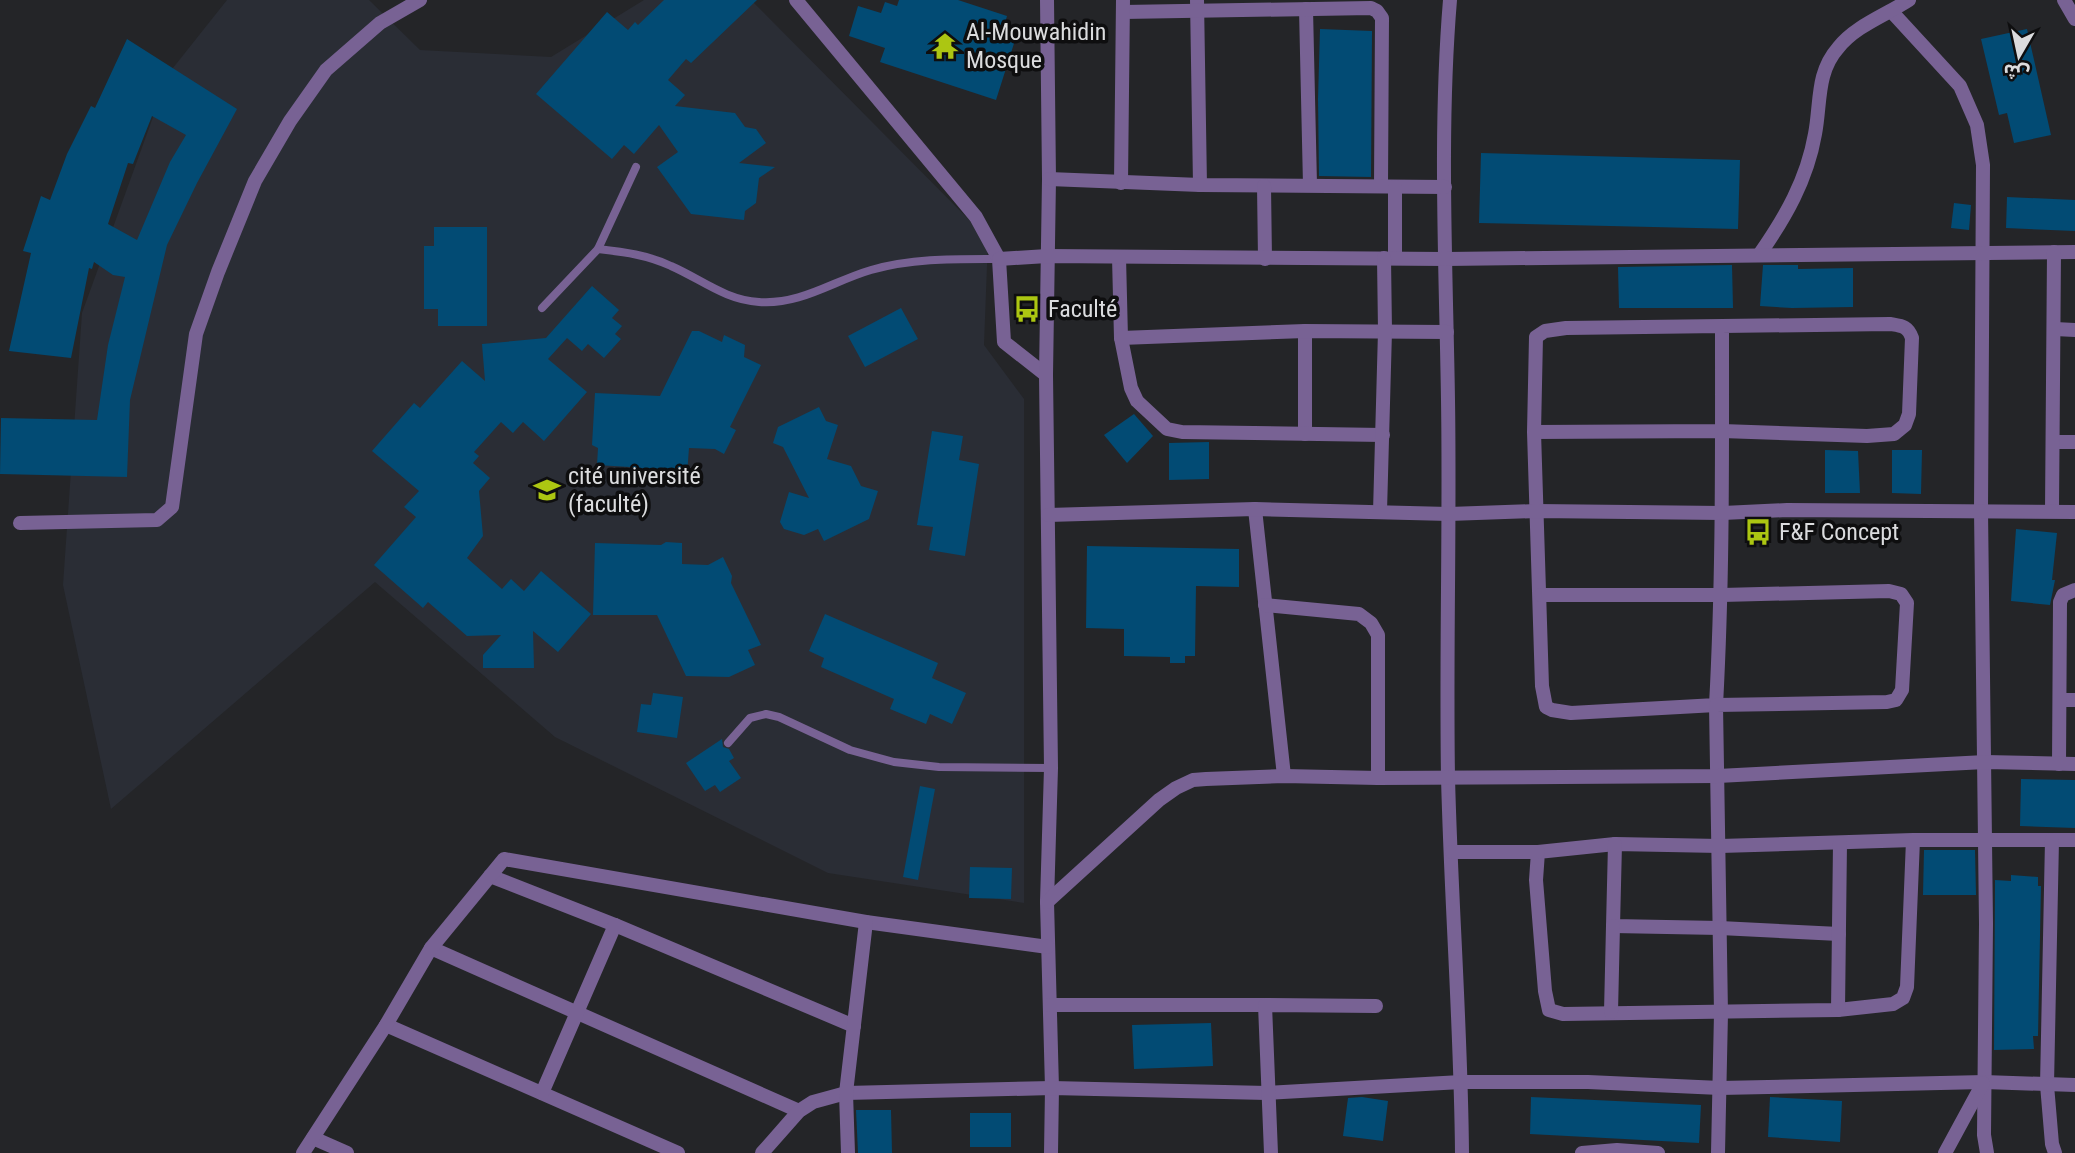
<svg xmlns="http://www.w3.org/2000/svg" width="2075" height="1153" font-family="'Roboto Condensed','Noto Sans Arabic',sans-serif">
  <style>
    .built { fill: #2a2d35 }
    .building { fill: #024b74; fill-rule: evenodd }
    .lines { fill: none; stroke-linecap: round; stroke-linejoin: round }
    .lane { stroke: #786294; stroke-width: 8 }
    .street { stroke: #786294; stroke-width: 14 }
    .labels { text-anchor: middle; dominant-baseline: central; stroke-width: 7; stroke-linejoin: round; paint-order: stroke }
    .poi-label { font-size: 24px; fill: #dbdcde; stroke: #0e0e0f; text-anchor: start }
  </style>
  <rect width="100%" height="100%" fill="#242528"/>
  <path class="built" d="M227,0H369L420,50L551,57L644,0H751L988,239L984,345L1024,399V903L828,873L555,737L375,582L111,809L63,585L82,313L169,73Z"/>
  <g class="building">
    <path d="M664,0H757L691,63L686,59L668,80L685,95L675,106L735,113L745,127L756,129L766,143L739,163L775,167L759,178L756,203L745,211L744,220L691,214L657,167L678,152L659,125L634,154L624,145L612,159L536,94L607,12L628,30L635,22L638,25Z"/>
    <path d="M899,0H958L1007,16L1003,30L1017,34L996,100L880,62L885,48L849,36L858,6L881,13L885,2L897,6Z"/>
    <path d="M1320,29L1372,31L1371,177L1319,176L1318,99Z"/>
    <path d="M2027,29L2051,135L2014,143L2007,113L1999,115L1981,39Z"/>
    <path d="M127,39L237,109L197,183L167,245L130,400L127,477L0,474L1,418L97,420L108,345L125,277L113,275L94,262L92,269L89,268L71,358L9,351L31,253L23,251L41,196L50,200L67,154L91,106L95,108ZM152,116L186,135L170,162L137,240L108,224L128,163L133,164Z"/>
    <path d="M1481,153L1740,160L1738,229L1479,223Z"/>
    <path d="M2007,197L2075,200V231L2006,228Z"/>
    <path d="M1954,203L1971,205L1969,230L1951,228Z"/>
    <path d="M434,227H487V326H438V309H424V246H434Z"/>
    <path d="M1732,265L1733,308H1619L1618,267Z"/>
    <path d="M1763,265H1798V269L1853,268V307L1792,308L1760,306Z"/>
    <path d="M592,286L619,310L612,318L622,326L615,334L621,339L604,358L588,344L582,351L567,338L548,359L587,392L544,441L523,422L513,433L501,422L474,452L479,456L473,463L490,478L479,491L483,536L467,558L502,589L511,579L524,591L541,571L591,614L558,652L533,631L534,668H483V655L501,635L467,636L428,602L423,608L374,565L416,517L404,507L419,491L372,451L414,403L420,408L462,361L485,381L482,344L546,338Z"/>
    <path d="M901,308L918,339L865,367L848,336Z"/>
    <path d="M692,331H699L722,342L724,335L745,345L744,357L761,365L730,427L736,430L724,454L715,449L689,448L687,475L653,473L630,467L597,465L598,448L592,445L595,393L660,396Z"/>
    <path d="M819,407L826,421L838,425L827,459L851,466L861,486L878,491L869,519L824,541L818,529L804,535L784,529L780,522L789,492L809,498L783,447L773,443L778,427Z"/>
    <path d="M1134,414L1153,436L1127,463L1104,435Z"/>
    <path d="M932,431L963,436L959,460L979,464L965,556L929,550L933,527L917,525Z"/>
    <path d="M1209,442V479L1169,480V443Z"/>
    <path d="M1825,450L1858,451L1860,493H1825Z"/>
    <path d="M1892,450H1922L1921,494L1892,493Z"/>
    <path d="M2016,529L2057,533L2052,580H2055L2050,605L2011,601Z"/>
    <path d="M666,542L682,543V564L708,565L723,557L732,576L731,583L761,645L748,650L755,665L729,677L686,676L657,615H593L595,543L661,545Z"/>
    <path d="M1087,546L1239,549V587L1196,586L1195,656H1185V663H1170V657L1124,656V629L1086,628Z"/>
    <path d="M825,614L938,663L932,678L966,693L952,724L930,714L926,724L890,709L894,699L821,667L824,658L809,651Z"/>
    <path d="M653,693L683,697L677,738L637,732L641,704L651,705Z"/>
    <path d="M722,739L723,747L729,749L734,758L729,761L741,778L720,792L715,785L705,791L686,763Z"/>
    <path d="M2021,779L2075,780V828L2020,826Z"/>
    <path d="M920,786L935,789L918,880L903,877Z"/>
    <path d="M1924,850H1975L1976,895H1923Z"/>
    <path d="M970,867L1012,868L1011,899L969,898Z"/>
    <path d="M2011,875L2038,877V886H2041L2038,1036H2033L2034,1049L1994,1050L1995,880L2011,881Z"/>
    <path d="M1211,1023L1213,1066L1134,1069L1132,1025Z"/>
    <path d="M1362,1097L1388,1101L1383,1141L1343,1136L1348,1098Z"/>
    <path d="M1531,1097L1701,1105L1699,1143L1530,1134Z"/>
    <path d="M1770,1097L1842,1101L1840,1142L1768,1137Z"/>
    <path d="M856,1110H891L892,1153H858Z"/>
    <rect x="970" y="1113" width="41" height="34"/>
  </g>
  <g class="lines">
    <g class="lane">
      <path d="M598,249C624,252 648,255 671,266C701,279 725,300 759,302C801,305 833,281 871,270C913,258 956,259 999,259"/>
      <path d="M542,308L598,249L636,167"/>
      <path d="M728,743L750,718L766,714L779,717L850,750L894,762L939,767L1051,768"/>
    </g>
    <g class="street">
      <path d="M796,0L976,217L999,259L1004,342L1046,375"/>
      <path d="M1047,0L1049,179L1046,375L1051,768L1047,902L1052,1088L1051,1153"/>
      <path d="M1197,0L1200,185"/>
      <path d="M1450,0C1439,132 1446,267 1448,400C1450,525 1446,651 1448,777C1451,902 1461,1027 1462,1153"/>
      <path d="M2064,0L2075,19"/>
      <path d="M1306,9L1310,185"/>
      <path d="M1123,12L1371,8L1377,11L1382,18L1381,186"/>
      <path d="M1892,12L1960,86L1977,125L1983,165L1981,510L1986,924L1984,1135L1987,1153"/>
      <path d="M1049,179L1200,185L1445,187"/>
      <path d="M1121,183L1123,0"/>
      <path d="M1264,186L1265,259"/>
      <path d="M1759,255C1785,218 1807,180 1815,134C1821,103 1816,73 1838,48C1855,26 1886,15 1909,0"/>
      <path d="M1119,257L1121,338"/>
      <path d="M1395,258V187"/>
      <path d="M999,259L1047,256L1446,259L2075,252"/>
      <path d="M2055,329L2075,330"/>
      <path d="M1305,331V434"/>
      <path d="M1534,432L1722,431L1867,436L1894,434L1905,425L1909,414L1912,338C1908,326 1902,326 1890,324L1566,328L1545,331L1536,337L1534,432L1542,686L1546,707L1552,710L1571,713L1716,705C1723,577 1722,454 1722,327"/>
      <path d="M1383,435L1182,432L1167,429L1137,401L1131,388L1121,338L1305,331L1447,332"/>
      <path d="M2053,442H2075"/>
      <path d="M1255,509L1284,776"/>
      <path d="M2052,511L2054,252"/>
      <path d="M1380,512L1385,331L1384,258"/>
      <path d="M1048,515L1255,509L1449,514L1536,511L1723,513L1787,510L2075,512"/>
      <path d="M20,523L157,520L172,507L196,334L218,272L255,181L290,121L326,70L380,23L420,0"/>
      <path d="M1541,595H1722L1889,591L1901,594L1907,603L1902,690L1896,700L1887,702L1716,705L1721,1013L1718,1153"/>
      <path d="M1265,605L1359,614L1371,623L1378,635V778"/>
      <path d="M2060,700H2075"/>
      <path d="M2059,764L2060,602L2063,595L2075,590"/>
      <path d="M1913,840L1907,987L1903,998L1893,1004L1838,1010L1563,1014L1549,1010L1545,991L1536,880L1538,852L1615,844L1720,846L1913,840H2075"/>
      <path d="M2052,840L2047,1085L2052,1144L2055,1153"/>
      <path d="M1615,844L1613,926L1720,928L1839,934"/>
      <path d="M1452,852H1538"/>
      <path d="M490,876L615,925L854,1026"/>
      <path d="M1047,902L1159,800L1176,788L1193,780L1206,779L1284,776L1378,778L1718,776L1985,762L2075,764"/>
      <path d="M431,948L799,1111"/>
      <path d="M1050,1005H1265"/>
      <path d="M1838,1010L1840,843"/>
      <path d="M1611,1012L1613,926"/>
      <path d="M386,1025L678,1153"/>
      <path d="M542,1093L615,925"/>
      <path d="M313,1138L347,1153"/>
      <path d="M303,1153L386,1025L431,948L504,859L866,922L1048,947"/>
      <path d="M762,1153L799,1111L813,1102L846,1093L1052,1088L1267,1093L1461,1082H1588L1720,1088L1984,1082L2075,1085"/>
      <path d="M848,1153L846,1093L866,922"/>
      <path d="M1271,1153L1265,1005L1376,1006"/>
      <path d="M1582,1153L1617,1150L1658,1153"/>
      <path d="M1945,1153L1983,1083"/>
    </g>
  </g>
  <defs>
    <symbol id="temple-bare" viewBox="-9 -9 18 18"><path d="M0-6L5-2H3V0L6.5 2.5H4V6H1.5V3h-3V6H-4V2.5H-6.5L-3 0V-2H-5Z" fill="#acc612" stroke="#0e0e0f" stroke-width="2.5" paint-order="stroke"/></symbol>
    <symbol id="bus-bare" viewBox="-9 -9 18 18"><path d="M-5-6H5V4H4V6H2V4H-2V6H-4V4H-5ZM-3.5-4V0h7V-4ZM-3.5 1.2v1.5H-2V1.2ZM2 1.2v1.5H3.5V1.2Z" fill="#acc612" stroke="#0e0e0f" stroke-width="2.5" paint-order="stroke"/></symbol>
    <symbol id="university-bare" viewBox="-9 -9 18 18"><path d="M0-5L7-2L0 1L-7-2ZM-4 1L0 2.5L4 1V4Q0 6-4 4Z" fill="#acc612" stroke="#0e0e0f" stroke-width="2.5" paint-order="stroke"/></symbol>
  </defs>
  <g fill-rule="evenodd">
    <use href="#temple-bare" x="926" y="27" width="38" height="38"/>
    <use href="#bus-bare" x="1008" y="290" width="38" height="38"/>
    <use href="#university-bare" x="528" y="471" width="38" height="38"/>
    <use href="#bus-bare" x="1739" y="513" width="38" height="38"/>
  </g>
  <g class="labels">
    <g class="poi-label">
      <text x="966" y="32">Al-Mouwahidin<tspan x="966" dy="28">Mosque</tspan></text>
      <text x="1048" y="309">Faculté</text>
      <text x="568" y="476">cité université<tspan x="568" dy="28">(faculté)</tspan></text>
      <text x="1779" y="532">F&amp;F Concept</text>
    </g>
  </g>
  <g transform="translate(2019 56) rotate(189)" stroke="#0e0e0f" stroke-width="5" paint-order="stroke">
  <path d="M0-5L12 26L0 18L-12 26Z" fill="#dbdcde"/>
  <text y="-10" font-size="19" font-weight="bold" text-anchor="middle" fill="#dbdcde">ش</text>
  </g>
</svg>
